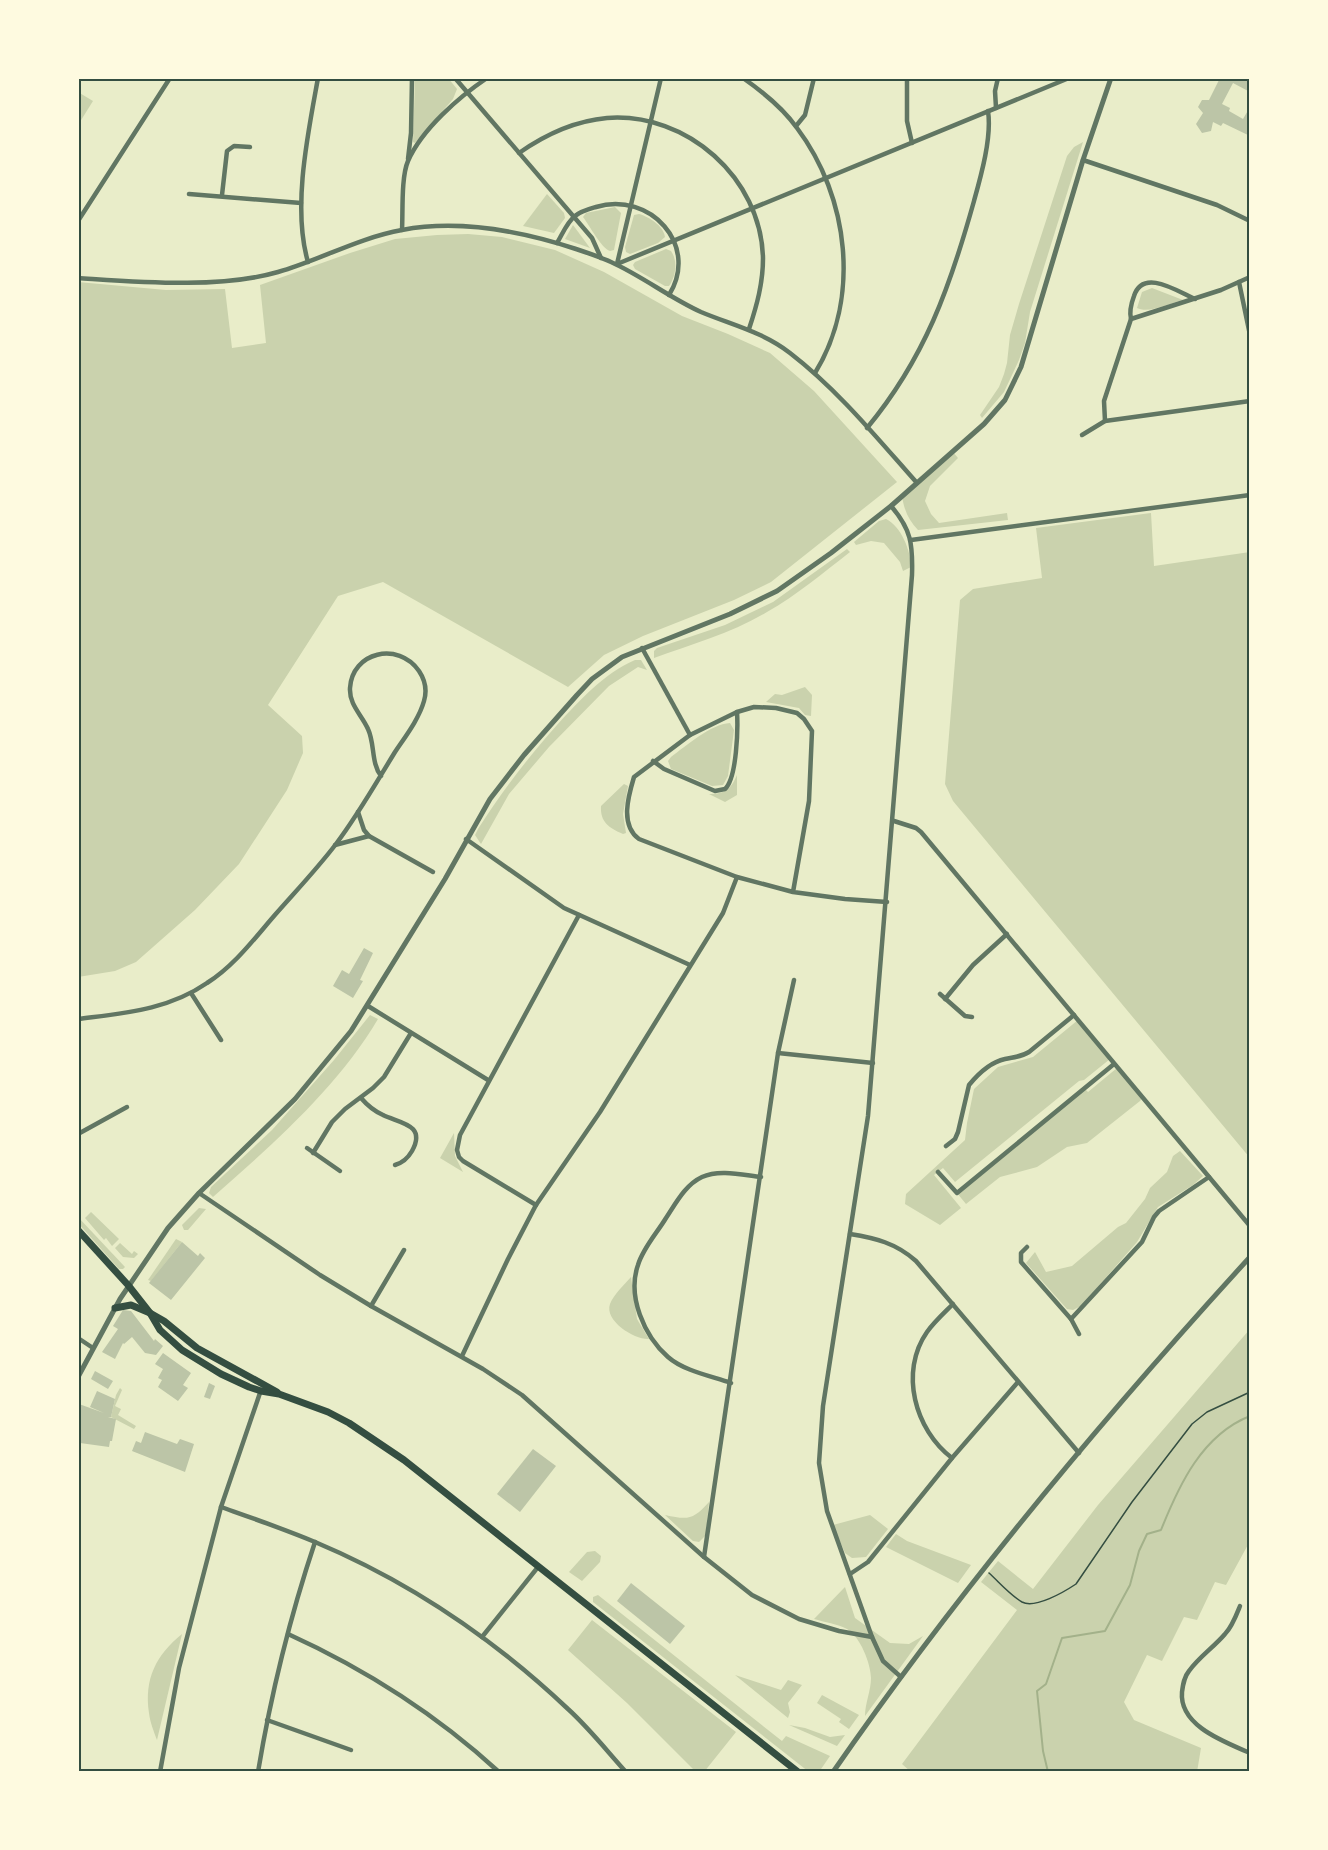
<svg xmlns="http://www.w3.org/2000/svg" width="1328" height="1850" font-family="'Archivo Narrow',sans-serif">
  <style>
    .green { fill: #cad2ad }
    .lines { fill: none; stroke-linecap: round; stroke-linejoin: round }
    .stream { stroke: #a3b18a; stroke-width: 2 }
    .building { fill: #bcc5a7 }
    .path { stroke: #344e41; stroke-width: 1.5 }
    .minor { stroke: #617663; stroke-width: 4.5 }
    .tertiary { stroke: #617663; stroke-width: 5 }
    .primary { stroke: #344e41; stroke-width: 7 }
    .neatline { fill: none; stroke: #344e41; stroke-width: 2 }
  </style>
  <rect width="100%" height="100%" fill="#e9edc9"/>
  <g class="green">
    <path d="M415,78H448L457,89L453,99L415,143L413,142Z"/>
    <path d="M78,92L93,101L78,125Z"/>
    <path d="M1083,142L1030,312L1025,343L1019,360L1004,392L982,418L980,415L999,387L1004,374L1007,363L1010,335L1019,304L1067,156L1074,147Z"/>
    <path d="M547,194L564,213L565,218L554,233L523,226Z"/>
    <path d="M615,207L621,213L614,250L610,251C601,248 590,226 583,217L586,213Z"/>
    <path d="M639,214C649,217 663,225 665,237L658,243L630,254L626,252L625,247L634,215Z"/>
    <path d="M573,225L590,248L565,239Z"/>
    <path d="M468,234L502,237L555,250L604,272L682,316L728,334L770,353L814,391L897,482L771,582L734,600L643,636L604,655L568,687L383,582L338,596L268,705L302,736L303,753L287,790L239,864L195,910L136,962L115,971L78,977V282L166,290L225,289L232,348L266,343L260,285L350,253L395,239L437,235Z"/>
    <path d="M666,249L671,251C678,261 676,276 669,286H665L635,269L633,265L635,262Z"/>
    <path d="M1152,288L1183,300C1170,303 1149,314 1137,308L1142,292Z"/>
    <path d="M953,452L958,458L930,486L925,501L931,514L939,523L1007,513L1008,520L918,530C909,521 904,510 902,496Z"/>
    <path d="M1151,513L1154,566L1250,552V1158L953,801L945,784L960,600L973,589L1042,578L1036,528Z"/>
    <path d="M886,519C901,526 911,551 911,567L903,571L900,562L884,543L871,541L856,545L854,542L879,521Z"/>
    <path d="M847,549L850,552C823,573 797,595 767,612C732,633 692,644 654,658V651L657,648L725,625L773,602Z"/>
    <path d="M635,660H641L647,670L638,667L609,686L549,747L509,794L481,844L475,835L478,829C502,791 527,759 557,725C580,700 603,674 635,660Z"/>
    <path d="M805,687L812,695L811,716L805,715L799,708L766,702L775,694L782,695Z"/>
    <path d="M730,723L734,730L728,776L723,785L712,786L671,769L668,761L671,757C686,746 711,724 730,723Z"/>
    <path d="M737,775V795L725,802L709,794C725,794 731,789 737,775Z"/>
    <path d="M624,784L628,786L623,814L626,833L623,834C609,828 600,822 601,806Z"/>
    <path d="M370,1015L378,1019C337,1088 273,1144 213,1197L209,1193L211,1187L272,1130L334,1060Z"/>
    <path d="M1078,1020L1110,1059L1084,1080L1079,1081L955,1182L943,1168L934,1175L961,1208L940,1225L905,1204L906,1194L965,1140L967,1123L974,1089L998,1067L1033,1057Z"/>
    <path d="M1117,1068L1143,1097L1140,1101L1087,1143L1067,1147L1037,1167L1000,1177L966,1204L957,1193L1084,1088L1088,1092Z"/>
    <path d="M454,1133L455,1156L463,1172L440,1158Z"/>
    <path d="M1180,1151L1203,1176L1193,1185L1158,1207L1137,1242L1081,1306L1073,1310L1067,1309L1026,1263L1035,1252L1046,1272L1072,1266L1118,1227L1126,1223L1145,1199L1150,1188L1167,1172L1173,1156Z"/>
    <path d="M199,1208L206,1209L188,1230H184L182,1225Z"/>
    <path d="M91,1212L119,1239L112,1246L106,1238L104,1240L85,1218Z"/>
    <path d="M78,1217L125,1267L123,1269H119L78,1223Z"/>
    <path d="M176,1239L182,1242L151,1281L148,1280Z"/>
    <path d="M120,1243L132,1254L134,1251L138,1254L134,1258L123,1257L115,1248Z"/>
    <path d="M631,1277L637,1319L649,1339C635,1340 604,1321 610,1304C614,1294 624,1285 631,1277Z"/>
    <path d="M1250,1329V1541L1226,1585L1215,1582L1197,1620L1184,1617L1162,1661L1147,1655L1124,1702L1134,1720L1201,1748L1197,1772H911L902,1764L1017,1610L981,1582L998,1561L1033,1589L1098,1505Z"/>
    <path d="M120,1388L122,1390L115,1406L121,1409L118,1415L136,1426L134,1429L111,1417L116,1395Z"/>
    <path d="M709,1502L706,1535L699,1542L693,1541L665,1515C688,1520 693,1520 709,1502Z"/>
    <path d="M870,1515L888,1529L866,1557L852,1558L845,1553L833,1525Z"/>
    <path d="M896,1534L907,1541L971,1565L958,1583L886,1547Z"/>
    <path d="M595,1551L601,1556L600,1562L582,1581L569,1572L587,1552Z"/>
    <path d="M845,1587L855,1618L890,1643L909,1644L923,1636L865,1716C865,1703 871,1691 871,1678C871,1664 860,1636 847,1629C838,1624 824,1622 814,1619Z"/>
    <path d="M598,1595L782,1741L786,1736L830,1756L819,1772H815L813,1769L809,1772L593,1602V1597Z"/>
    <path d="M592,1620L736,1732L704,1772H696L627,1703L568,1650Z"/>
    <path d="M182,1634L157,1740C154,1732 150,1722 149,1713C144,1679 156,1655 182,1634Z"/>
    <path d="M735,1675L781,1690L788,1680L802,1685L788,1703L790,1712L788,1718Z"/>
    <path d="M822,1695L859,1715L849,1729L839,1722L841,1719L817,1703Z"/>
    <path d="M789,1725L805,1728L830,1737L845,1735L837,1746Z"/>
  </g>
  <g class="lines">
    <path class="stream" d="M1048,1772L1043,1751L1037,1691L1046,1684L1062,1638L1105,1631L1130,1585L1139,1551L1147,1534L1161,1530C1179,1485 1202,1435 1250,1416"/>
  </g>
  <g class="building">
    <path d="M1220,78H1250V92L1233,83L1222,104L1230,108L1229,111L1243,119L1250,107V136L1223,123L1221,126L1213,122L1211,131L1202,133L1196,124L1203,113L1198,107L1202,100H1209Z"/>
    <path d="M364,948L373,953L360,980L363,981L353,998L333,986L342,970L349,974Z"/>
    <path d="M182,1242L198,1256L200,1253L205,1258L171,1300L149,1283Z"/>
    <path d="M123,1310L131,1311L154,1341L155,1339L163,1346L156,1355L145,1353L132,1337L124,1344L123,1343L115,1359L102,1352L118,1329L113,1326Z"/>
    <path d="M163,1353L191,1373L183,1385L188,1388L178,1401L158,1387L162,1380L158,1378L163,1369L155,1364Z"/>
    <path d="M95,1371L113,1381L108,1389L91,1379Z"/>
    <path d="M209,1383L215,1386L210,1399L204,1397Z"/>
    <path d="M97,1391L115,1399L111,1417H108L116,1419L112,1441H110L109,1447L80,1443L78,1450L79,1404L104,1413L90,1407Z"/>
    <path d="M145,1432L177,1444L180,1439L194,1444L185,1472L132,1451L136,1441L141,1443Z"/>
    <path d="M533,1449L556,1466L520,1512L497,1494Z"/>
    <path d="M631,1583L685,1626L670,1644L617,1601Z"/>
  </g>
  <g class="lines">
    <path class="path" d="M989,1573C999,1582 1010,1595 1022,1602C1035,1609 1064,1592 1076,1584L1132,1502L1192,1424L1207,1412L1250,1392"/>
    <g class="minor">
      <path d="M455,78L592,238L601,258"/>
      <path d="M743,78C763,92 783,108 797,128C849,197 861,298 815,373"/>
      <path d="M907,78V121L912,143"/>
      <path d="M996,108L995,91L998,78"/>
      <path d="M796,126L805,115L814,78"/>
      <path d="M519,153C546,134 574,121 607,118C687,112 761,178 763,258C763,283 757,305 749,329"/>
      <path d="M408,159L411,133L412,78"/>
      <path d="M1083,160L1217,205L1250,221"/>
      <path d="M189,194L301,203"/>
      <path d="M222,195L227,151L234,146L250,147"/>
      <path d="M78,221L170,78"/>
      <path d="M402,230C403,212 401,177 408,161C422,129 459,97 487,78"/>
      <path d="M557,243C562,235 567,222 575,216C581,211 589,209 596,207C650,191 700,245 669,295"/>
      <path d="M308,262C292,208 308,133 318,78"/>
      <path d="M617,264L1069,78"/>
      <path d="M617,264L661,78"/>
      <path d="M78,278C140,282 219,289 278,272C320,260 358,238 402,230C460,219 521,231 576,249C588,253 600,257 611,262C642,276 670,298 701,312C732,325 763,332 790,353C838,390 877,438 917,483"/>
      <path d="M1239,282L1250,335"/>
      <path d="M1131,319C1129,311 1131,304 1134,296C1143,268 1177,291 1195,299"/>
      <path d="M1105,421L1104,401L1131,319L1221,290L1250,277"/>
      <path d="M867,428C925,358 950,287 974,201C981,176 992,137 988,111"/>
      <path d="M1082,435L1105,421L1250,401"/>
      <path d="M891,506C911,529 913,544 912,575L868,1116L823,1406L819,1463L827,1511L872,1637L883,1661L901,1677"/>
      <path d="M911,540L1250,495"/>
      <path d="M642,648L690,735"/>
      <path d="M653,761L664,769L708,788L715,791L725,789C737,778 738,728 737,712"/>
      <path d="M358,812L364,830L369,836L433,872"/>
      <path d="M894,821L916,828L921,832L1250,1226"/>
      <path d="M466,839L564,908L690,965"/>
      <path d="M335,845L369,836"/>
      <path d="M793,892L809,801L812,731L804,719L797,713L776,708L754,707L737,712L690,735L634,777C628,797 620,825 639,839L737,877L793,892L845,899L887,902"/>
      <path d="M191,993L221,1040"/>
      <path d="M940,994L965,1016L972,1017"/>
      <path d="M945,999L973,965L1007,934"/>
      <path d="M368,1006L488,1080"/>
      <path d="M78,1019C124,1013 168,1010 207,983C234,966 254,939 274,916C295,892 317,869 336,844C358,815 376,783 395,752C405,737 419,719 424,701C427,691 425,680 419,671C398,641 352,652 350,688C349,705 362,715 368,729C375,744 371,763 381,776"/>
      <path d="M778,1053L873,1063"/>
      <path d="M361,1098C367,1105 374,1111 383,1115C399,1123 427,1124 412,1151C408,1158 402,1163 395,1165"/>
      <path d="M78,1134L127,1107"/>
      <path d="M946,1146L955,1139L958,1132L969,1085C978,1074 991,1062 1005,1059C1014,1057 1021,1057 1029,1052L1074,1015"/>
      <path d="M307,1148L340,1171"/>
      <path d="M313,1153L332,1122L345,1109L373,1088L384,1077L411,1033"/>
      <path d="M938,1172L957,1193L1114,1064"/>
      <path d="M199,1193L320,1275L371,1306L483,1369L522,1395L704,1557L752,1595L799,1619L839,1631L872,1637"/>
      <path d="M536,1205L463,1161L459,1157L457,1150L460,1135L579,915"/>
      <path d="M850,1234C875,1238 896,1243 916,1261L1079,1453"/>
      <path d="M1027,1247L1021,1253V1262L1071,1319L1079,1334"/>
      <path d="M371,1306L404,1250"/>
      <path d="M1071,1319L1142,1242L1154,1217L1159,1211L1209,1177"/>
      <path d="M78,1338L93,1348"/>
      <path d="M462,1356L508,1259L536,1205L600,1112L723,913L737,877"/>
      <path d="M731,1383C711,1376 684,1371 668,1357C644,1336 627,1296 638,1265C643,1248 657,1233 666,1218C676,1203 685,1185 702,1177C719,1169 743,1175 761,1177"/>
      <path d="M952,1458C915,1430 899,1372 927,1332C934,1322 944,1313 953,1304"/>
      <path d="M221,1507C252,1518 284,1529 315,1542C408,1581 494,1639 568,1709C589,1728 607,1751 626,1772"/>
      <path d="M704,1557L778,1053L794,980"/>
      <path d="M850,1574L868,1562L952,1458L1018,1382"/>
      <path d="M1240,1606C1236,1616 1232,1627 1225,1634C1214,1647 1199,1657 1189,1671C1184,1677 1183,1684 1182,1692C1179,1726 1225,1742 1250,1753"/>
      <path d="M288,1634C365,1669 437,1715 499,1772"/>
      <path d="M482,1637L538,1567"/>
      <path d="M267,1720L351,1750"/>
      <path d="M160,1772L179,1668L221,1507L261,1390"/>
      <path d="M258,1772C271,1694 290,1617 315,1542"/>
    </g>
    <g class="tertiary">
      <path d="M78,1377L120,1299L168,1228L199,1193L295,1099L351,1031L445,879L490,799L524,755L577,695L592,679L622,657L730,614L777,591L831,553L891,506L984,424L1005,400L1021,367L1083,160L1111,78"/>
      <path d="M833,1772C959,1590 1101,1420 1250,1257"/>
    </g>
    <g class="primary">
      <path d="M78,1230L128,1285L150,1313L160,1330L182,1350L221,1374L249,1387L261,1391L279,1394L328,1412L349,1423L404,1460L798,1772"/>
      <path d="M115,1308L131,1305L150,1313L164,1321L197,1348L277,1392"/>
    </g>
  </g>
  <rect width="1328" height="1850" fill="none" stroke="#fefae0" stroke-width="159"/>
  <rect x="80" y="80" width="1168" height="1690" class="neatline"/>
</svg>
